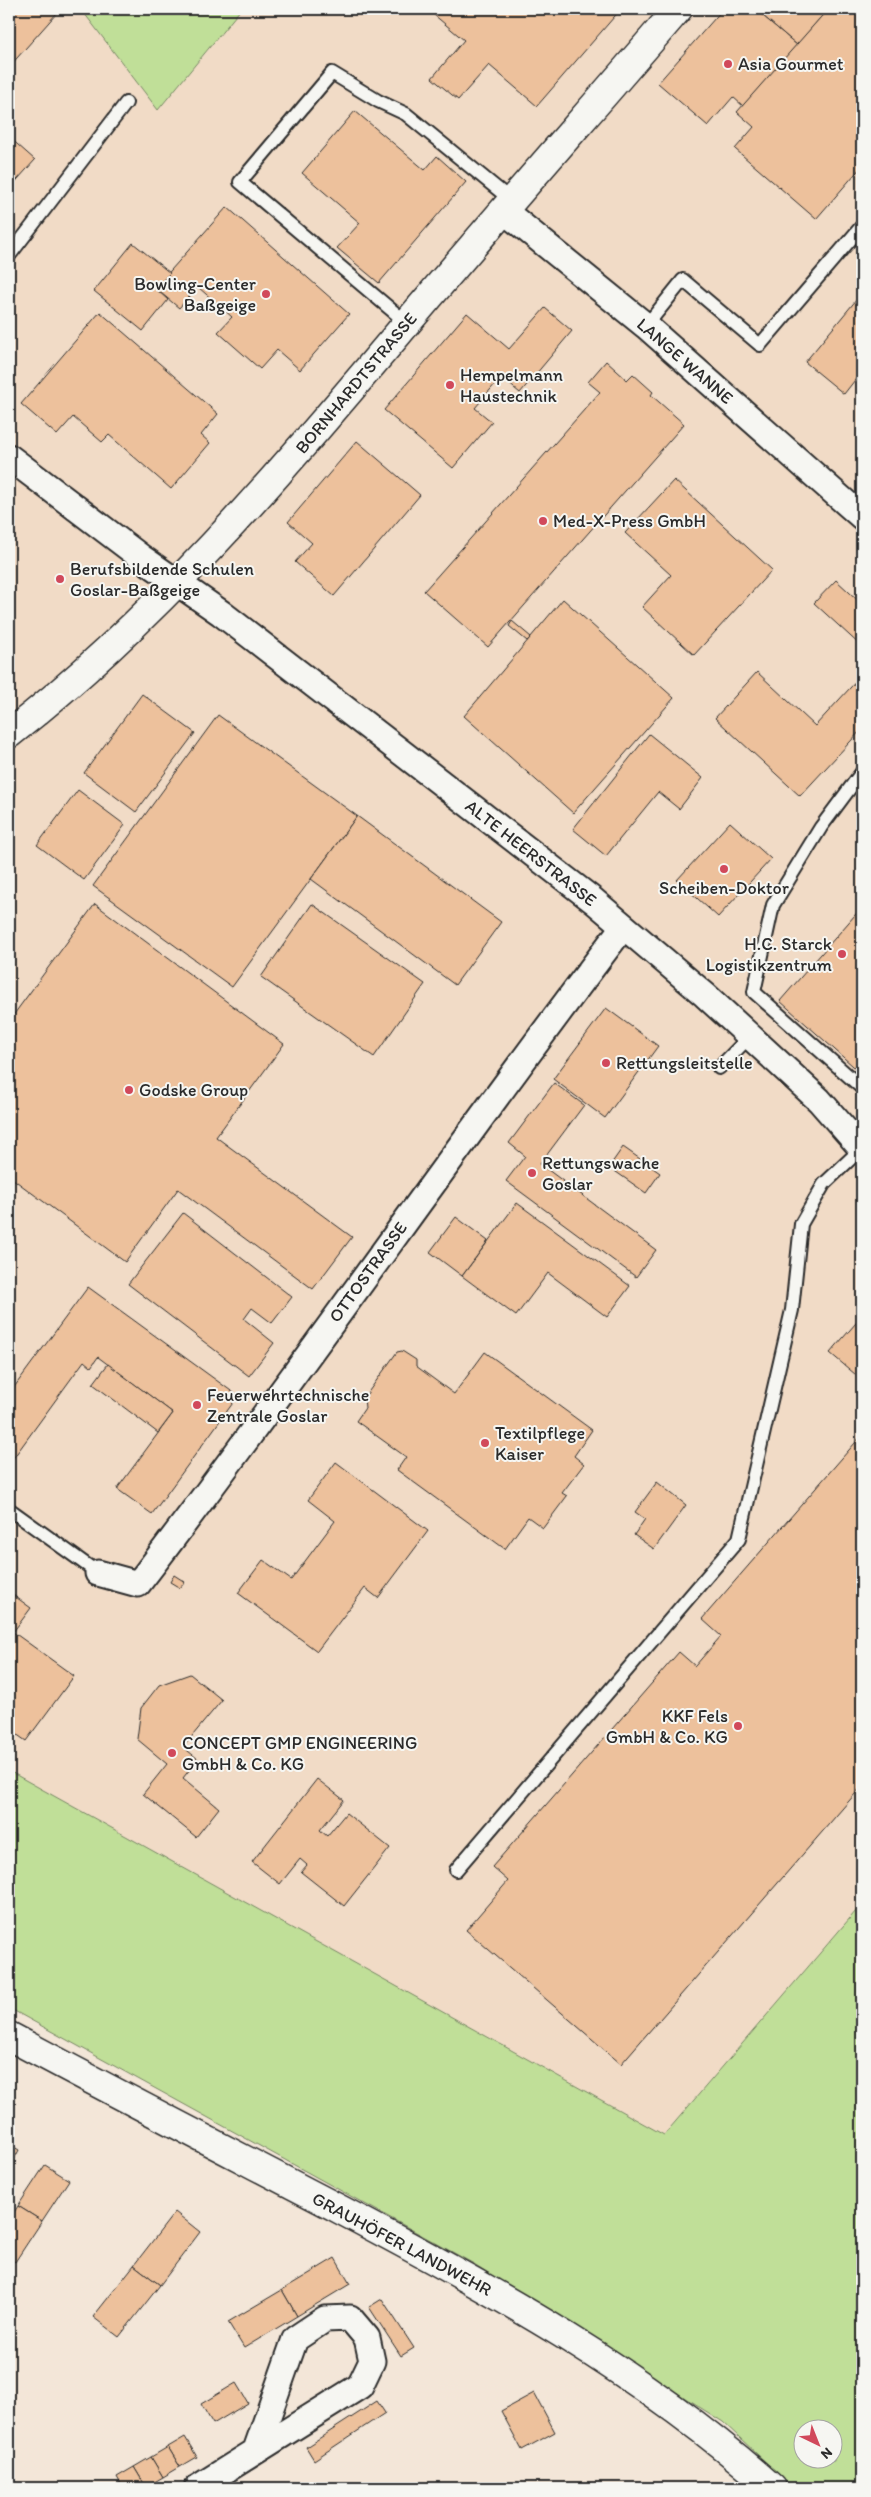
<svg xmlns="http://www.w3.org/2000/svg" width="871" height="2497" font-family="Itim,sans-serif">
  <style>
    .built { fill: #f1dbc6 }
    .green { fill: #c0df98; stroke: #768562; fill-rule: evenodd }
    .building { fill: #edc19c; stroke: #2b2b2b }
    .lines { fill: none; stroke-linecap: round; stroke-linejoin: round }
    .lane-casing { stroke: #2b2b2b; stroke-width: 16 }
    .street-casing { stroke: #2b2b2b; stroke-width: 29 }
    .secondary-casing { stroke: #2b2b2b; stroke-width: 31 }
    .lane { stroke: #f6f6f2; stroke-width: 12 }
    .street { stroke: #f6f6f2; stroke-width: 25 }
    .secondary { stroke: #f6f6f2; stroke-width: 28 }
    .poi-dot { fill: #d1495b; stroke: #f6f6f2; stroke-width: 2 }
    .labels { text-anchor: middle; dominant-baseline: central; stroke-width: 4; stroke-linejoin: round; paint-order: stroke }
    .poi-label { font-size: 18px; fill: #2b2b2b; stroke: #f6f6f2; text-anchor: start }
    .street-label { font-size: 18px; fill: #2b2b2b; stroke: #f6f6f2 }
  </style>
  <rect width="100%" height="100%" fill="#f3e6d8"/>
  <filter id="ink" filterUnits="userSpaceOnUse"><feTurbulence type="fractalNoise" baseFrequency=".02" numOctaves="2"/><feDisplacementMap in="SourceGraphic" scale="10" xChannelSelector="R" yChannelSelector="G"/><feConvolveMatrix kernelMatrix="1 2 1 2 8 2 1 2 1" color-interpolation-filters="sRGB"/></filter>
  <g filter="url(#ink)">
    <path class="built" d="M9,9H81L158,110L241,9H862V1904L664,2135L9,1771Z"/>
    <g class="green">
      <path d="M81,9H241L158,110Z"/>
      <path d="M9,1771L664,2135L862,1904V2488H793L723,2422L474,2264L9,2008ZM804,2430H834V2460H804Z"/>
    </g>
    <g class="building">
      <path d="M9,9H52L57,13L9,67Z"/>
      <path d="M427,9H621L537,106L489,65L458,100L432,78L464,40Z"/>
      <path d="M723,9H755L797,45L743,106L733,97L708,126L658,83Z"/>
      <path d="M755,9H828L797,45Z"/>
      <path d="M828,9H853L862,17V166L816,219L735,149L754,127L737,112Z"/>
      <path d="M355,111L425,170L437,156L466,182L379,283L337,248L360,223L302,173Z"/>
      <path d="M9,137L35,160L9,189Z"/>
      <path d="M227,207L349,314L300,370L277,350L260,369L218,332L232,317L198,287L179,308L155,288Z"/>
      <path d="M133,243L170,273L155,288L168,300L143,331L94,291Z"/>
      <path d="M862,293V371L844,394L805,362Z"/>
      <path d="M545,308L572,331L520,393L501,377L475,408L492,422L453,468L384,410L467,313L509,349Z"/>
      <path d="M100,312L218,414L201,435L210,443L171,489L109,435L102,442L73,417L57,435L21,404Z"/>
      <path d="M606,361L627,380L633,374L653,392L651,395L684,424L488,647L424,591L600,392L588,382Z"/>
      <path d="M357,441L420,495L334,596L295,562L312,543L288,522Z"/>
      <path d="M674,480L772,570L694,655L642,607L671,575L625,533Z"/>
      <path d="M836,580L862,604V647L814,603Z"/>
      <path d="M563,599L674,698L573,813L464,716Z"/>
      <path d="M512,621L531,637L527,641L509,626Z"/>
      <path d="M757,672L815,726L862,675V729L800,796L715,718Z"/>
      <path d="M142,694L195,733L136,812L84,773Z"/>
      <path d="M218,715L357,816L232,987L93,886Z"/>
      <path d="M649,734L703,778L679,809L658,792L606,856L573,829Z"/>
      <path d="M78,790L125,825L84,880L37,845Z"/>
      <path d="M357,816L501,922L455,985L311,879Z"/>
      <path d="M730,822L771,859L718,917L677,880Z"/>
      <path d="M95,904L284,1044L216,1137L352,1237L313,1289L178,1189L125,1262L9,1176V1021Z"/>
      <path d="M312,904L425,984L374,1057L261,977Z"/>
      <path d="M862,907V1074L780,1001Z"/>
      <path d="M606,1008L658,1046L605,1118L553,1079Z"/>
      <path d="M554,1083L584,1105L540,1164L656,1250L636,1277L506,1181L525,1156L509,1143Z"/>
      <path d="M623,1147L660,1173L646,1193L609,1167Z"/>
      <path d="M517,1203L630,1286L607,1317L548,1273L516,1316L462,1276Z"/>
      <path d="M183,1213L292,1297L272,1323L252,1308L244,1319L274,1343L249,1376L128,1284Z"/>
      <path d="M456,1217L488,1241L462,1276L430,1252Z"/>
      <path d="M88,1287L238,1396L152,1514L117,1489L173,1413L98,1357L91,1367L84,1361L9,1464V1394Z"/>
      <path d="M862,1316V1380L830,1353Z"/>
      <path d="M402,1351L416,1360V1366L454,1394L485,1352L592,1430L574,1456L584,1464L562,1493L567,1496L543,1528L528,1517L505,1549L397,1470L406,1457L356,1421L365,1408L364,1398L397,1352Z"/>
      <path d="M108,1364L173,1413L158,1433L93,1384Z"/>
      <path d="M862,1435V1786L621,2064L466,1930L508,1881L492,1867L679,1652L695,1666L721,1636L702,1619Z"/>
      <path d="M336,1462L428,1531L378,1598L365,1588L317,1651L238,1593L263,1560L291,1580L335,1521L308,1500Z"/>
      <path d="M657,1482L686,1505L654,1549L634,1535L645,1519L635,1512Z"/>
      <path d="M174,1575L185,1582L180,1588L170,1582Z"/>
      <path d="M9,1592L31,1608L13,1632L74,1676L26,1741L9,1729Z"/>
      <path d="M190,1674L222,1700L183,1747L198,1759L183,1778L219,1808L196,1837L143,1794L167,1764L137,1739L141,1708L159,1685Z"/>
      <path d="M317,1779L344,1800L320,1830L327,1836L346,1813L390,1848L344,1906L301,1872L307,1865L300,1859L280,1884L252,1862Z"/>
      <path d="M9,2144L19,2150L9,2169Z"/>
      <path d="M45,2165L69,2180L42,2221L18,2206Z"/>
      <path d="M18,2206L42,2221L15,2262L9,2258V2220Z"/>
      <path d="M175,2212L200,2232L160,2285L134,2265Z"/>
      <path d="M335,2258L350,2284L297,2316L282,2290Z"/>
      <path d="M134,2265L160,2285L119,2337L93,2317Z"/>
      <path d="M282,2290L297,2316L244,2348L228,2322Z"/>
      <path d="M382,2299L414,2348L401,2356L369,2307Z"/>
      <path d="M236,2383L248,2403L213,2424L201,2404Z"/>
      <path d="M534,2393L555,2432L522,2450L501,2411Z"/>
      <path d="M377,2401L385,2413L314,2460L306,2447Z"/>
      <path d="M185,2437L197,2457L180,2467L168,2447Z"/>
      <path d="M168,2447L180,2467L163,2477L151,2457Z"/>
      <path d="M151,2457L163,2477L146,2487L134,2467Z"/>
      <path d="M134,2467L146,2487L123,2488L117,2477Z"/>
    </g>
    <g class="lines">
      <defs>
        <g id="lane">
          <path d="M9,256L126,103"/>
          <path d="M407,323L240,182L332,73L378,101L406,114L511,200"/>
          <path d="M646,326L683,280L760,345L862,226"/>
          <path d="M862,772L821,827L773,905L754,992L862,1088"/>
          <path d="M719,1068L750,1036"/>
          <path d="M9,1509L98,1573"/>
          <path d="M456,1870L739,1539L792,1310L801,1224L824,1184L862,1148"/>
        </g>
        <g id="street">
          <path d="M503,210L646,326L862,517"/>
          <path d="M9,457L142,558L221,613L594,901L705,995L819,1100L862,1149"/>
          <path d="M98,1573L138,1584C304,1368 458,1143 623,927"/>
          <path d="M197,2488L360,2386L372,2361L367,2338L350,2318L325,2319L295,2339L256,2450"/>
        </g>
        <g id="secondary">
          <path d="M9,734C158,618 281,472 402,329C493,221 586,116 678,9"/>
          <path d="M9,2036C119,2095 230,2152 341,2210C493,2290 644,2373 772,2488"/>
        </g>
      </defs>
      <use href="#lane" class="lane-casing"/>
      <use href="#street" class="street-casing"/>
      <use href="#secondary" class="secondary-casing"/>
      <use href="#lane" class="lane"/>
      <use href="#street" class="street"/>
      <use href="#secondary" class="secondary"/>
    </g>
  </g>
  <g class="poi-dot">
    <circle cx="728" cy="64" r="5"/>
    <circle cx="266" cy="294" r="5"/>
    <circle cx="450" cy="385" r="5"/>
    <circle cx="543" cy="521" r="5"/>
    <circle cx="60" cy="579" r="5"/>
    <circle cx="724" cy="869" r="5"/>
    <circle cx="842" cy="954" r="5"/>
    <circle cx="606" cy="1063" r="5"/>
    <circle cx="129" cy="1090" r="5"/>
    <circle cx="532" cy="1173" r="5"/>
    <circle cx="197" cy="1405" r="5"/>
    <circle cx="485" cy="1443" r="5"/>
    <circle cx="738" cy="1726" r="5"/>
    <circle cx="172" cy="1753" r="5"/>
  </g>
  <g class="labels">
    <g class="poi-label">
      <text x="738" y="64">Asia Gourmet</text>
      <text x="256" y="284" text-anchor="end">Bowling-Center<tspan x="256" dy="21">Baßgeige</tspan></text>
      <text x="460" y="375">Hempelmann<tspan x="460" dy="21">Haustechnik</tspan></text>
      <text x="553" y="521">Med-X-Press GmbH</text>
      <text x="70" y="569">Berufsbildende Schulen<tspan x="70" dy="21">Goslar-Baßgeige</tspan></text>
      <text x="724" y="888" text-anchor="middle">Scheiben-Doktor</text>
      <text x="832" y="944" text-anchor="end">H.C. Starck<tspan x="832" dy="21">Logistikzentrum</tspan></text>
      <text x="616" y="1063">Rettungsleitstelle</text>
      <text x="139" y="1090">Godske Group</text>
      <text x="542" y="1163">Rettungswache<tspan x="542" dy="21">Goslar</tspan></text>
      <text x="207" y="1395">Feuerwehrtechnische<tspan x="207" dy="21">Zentrale Goslar</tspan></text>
      <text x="495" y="1433">Textilpflege<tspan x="495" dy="21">Kaiser</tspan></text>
      <text x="728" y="1716" text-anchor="end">KKF Fels<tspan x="728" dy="21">GmbH &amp; Co. KG</tspan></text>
      <text x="182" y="1743">CONCEPT GMP ENGINEERING<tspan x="182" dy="21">GmbH &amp; Co. KG</tspan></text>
    </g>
    <g class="street-label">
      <text transform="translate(685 361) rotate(41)">LANGE WANNE</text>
      <text transform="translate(356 383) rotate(-50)">BORNHARDTSTRASSE</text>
      <text transform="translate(531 853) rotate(38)">ALTE HEERSTRASSE</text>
      <text transform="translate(368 1272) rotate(-54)">OTTOSTRASSE</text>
      <text transform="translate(402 2244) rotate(28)">GRAUHÖFER LANDWEHR</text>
    </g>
  </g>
  <rect width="871" height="2497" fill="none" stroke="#f6f6f2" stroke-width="30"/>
  <rect x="15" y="15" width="841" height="2467" fill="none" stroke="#2b2b2b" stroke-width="2" filter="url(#ink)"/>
  <g transform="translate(818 2444) rotate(137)"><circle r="24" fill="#f6f6f2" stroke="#a5a5a2"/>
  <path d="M0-4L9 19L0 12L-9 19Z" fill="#d1495b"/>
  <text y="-8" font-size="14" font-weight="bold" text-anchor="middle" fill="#2b2b2b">N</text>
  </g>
</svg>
